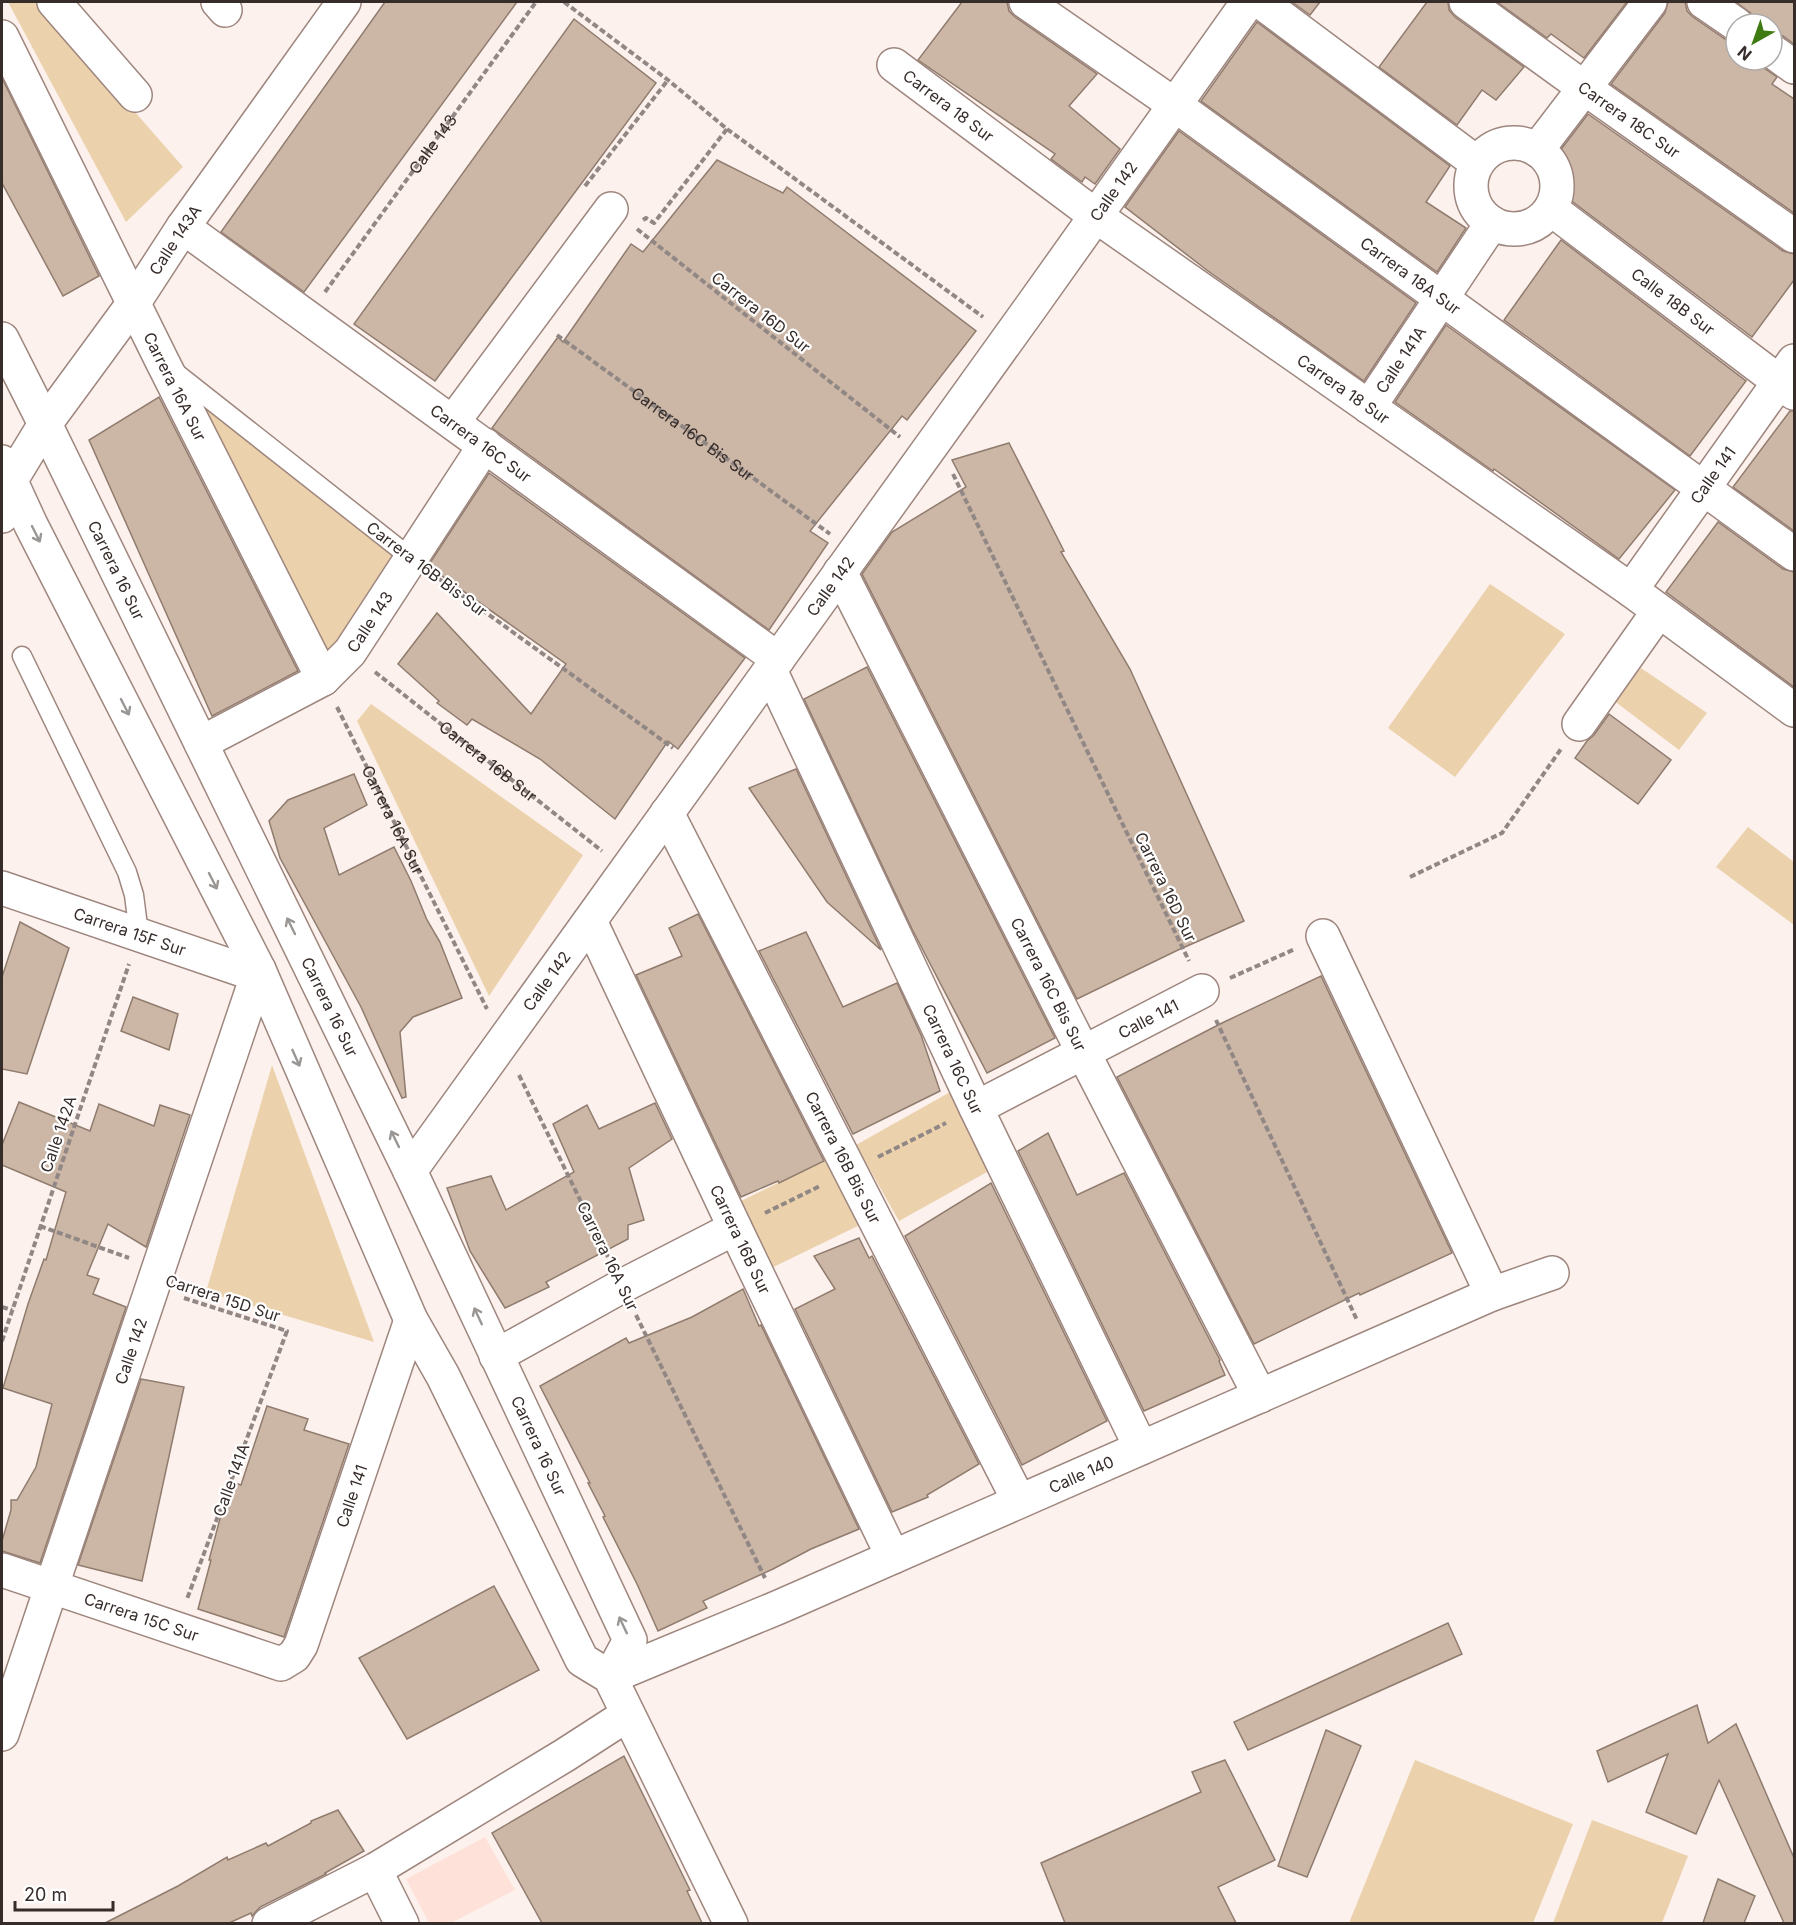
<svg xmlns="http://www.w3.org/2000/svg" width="1796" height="1925" font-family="Inter,sans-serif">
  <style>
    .built { fill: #fee2d9 }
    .green { fill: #ebd2ac }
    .building { fill: #ccb7a7; stroke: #907c6e; stroke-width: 1.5 }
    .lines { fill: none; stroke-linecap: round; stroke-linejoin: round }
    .lane-casing { stroke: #9e867e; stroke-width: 21 }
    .street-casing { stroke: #9e867e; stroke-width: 36 }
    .path { stroke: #918784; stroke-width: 4; stroke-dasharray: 6 3; stroke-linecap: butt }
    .lane { stroke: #fff; stroke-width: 18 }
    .street { stroke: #fff; stroke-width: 33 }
    .oneway { stroke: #9a9694 }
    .labels { text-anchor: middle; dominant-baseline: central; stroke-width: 4.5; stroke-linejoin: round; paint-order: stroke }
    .street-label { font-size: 16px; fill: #362c29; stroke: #fff }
  </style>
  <rect width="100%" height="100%" fill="#fcf1ed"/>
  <path class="built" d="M485,1837L515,1890L451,1923H429L406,1879Z"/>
  <g class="green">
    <path d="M8,2H39L183,167L126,222Z"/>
    <path d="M197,399L397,560L326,658Z"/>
    <path d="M1490,584L1565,634L1455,777L1388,728Z"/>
    <path d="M1641,668L1707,713L1679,750L1613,700Z"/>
    <path d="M371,704L583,855L489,996L357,721Z"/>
    <path d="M1748,827L1794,862V925L1716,867Z"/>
    <path d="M272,1065L374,1342L206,1292Z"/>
    <path d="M952,1091L996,1167L899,1221L856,1145Z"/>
    <path d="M831,1157L864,1223L761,1273L729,1207Z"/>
    <path d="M1415,1760L1573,1824L1533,1923H1349Z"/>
    <path d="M1592,1820L1688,1856L1662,1923H1553Z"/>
  </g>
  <g class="building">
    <path d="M385,2H517L304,292L221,232Z"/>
    <path d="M962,2H1007L1009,11L1015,17L1097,74L1069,106L1120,149L1095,184L1085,177L1082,182L1051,159L1055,154L918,60Z"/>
    <path d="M1292,2H1320L1310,15Z"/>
    <path d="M1427,2H1448L1449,10L1455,17L1524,67L1496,100L1482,90L1457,125L1379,67Z"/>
    <path d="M1497,2H1627L1584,58L1551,34L1547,38Z"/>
    <path d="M1668,2H1685L1687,11L1693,17L1725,39L1736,42V60H1756L1761,66L1777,77L1772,84L1794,99V213L1611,84L1665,13Z"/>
    <path d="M1736,2H1794V44L1783,36L1772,33V24H1754L1753,15Z"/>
    <path d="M574,19L656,83L435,381L354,324Z"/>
    <path d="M1257,22L1450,166L1426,202L1466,228L1437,272L1201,101Z"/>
    <path d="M2,78L99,276L63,296L2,183Z"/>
    <path d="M1588,114L1783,251L1794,254V280L1752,337L1569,199L1559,152Z"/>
    <path d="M1179,131L1416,303L1364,381L1208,271L1125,207Z"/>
    <path d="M717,160L783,193L787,187L976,331L907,420L902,416L810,531L828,543L769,630L492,428L558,337L563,342L631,244L643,252Z"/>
    <path d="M1561,240L1746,381L1690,456L1504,320Z"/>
    <path d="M1446,325L1675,490L1619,559L1494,469L1493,471L1395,402Z"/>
    <path d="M159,397L298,671L212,716L89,440Z"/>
    <path d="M1790,411H1794V531L1733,487Z"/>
    <path d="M1009,443L1064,551L1061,552L1130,669L1244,921L1178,950L1077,999L862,574L892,532L966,487L952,460Z"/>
    <path d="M489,473L745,658L678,749L668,741L615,819L540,759L472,719L467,725L437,703L439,701L398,664L437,613L531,714L566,664L428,566Z"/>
    <path d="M1718,522L1783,569L1794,572V687L1666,592Z"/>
    <path d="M867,667L1055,1038L987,1073L912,929L804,699Z"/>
    <path d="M1609,714L1671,760L1638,804L1575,758L1587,741L1594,735Z"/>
    <path d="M796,769L881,950L827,902L749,788Z"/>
    <path d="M354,774L367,805L324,828L339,875L394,847L411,881L427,920L440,942L462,998L413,1017L400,1032L406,1097L402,1098L361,1007L280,858L269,821L288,800Z"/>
    <path d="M698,914L824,1161L779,1183L778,1181L741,1197L636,975L682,956L669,928Z"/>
    <path d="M20,922L69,948L27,1074L2,1069V977Z"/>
    <path d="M806,932L843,1007L897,983L921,1035L940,1091L853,1134L759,951Z"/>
    <path d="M1321,976L1452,1253L1360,1295L1359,1293L1254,1344L1117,1077L1222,1023Z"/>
    <path d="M133,997L178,1014L169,1050L121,1031Z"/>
    <path d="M19,1102L90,1131L99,1104L154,1126L160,1105L190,1115L146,1247L108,1224L87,1275L99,1279L93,1294L126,1307L40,1563L2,1551V1541L11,1510V1500H17L36,1467L52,1404L3,1388L28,1304L44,1259L46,1260L66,1192L2,1165V1145Z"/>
    <path d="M655,1103L672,1139L629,1168L644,1220L628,1225V1239L546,1282L549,1287L505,1308L470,1251L447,1188L491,1176L506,1210L574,1172L553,1124L587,1105L599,1129Z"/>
    <path d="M1048,1133L1077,1195L1124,1173L1220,1360L1219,1361L1225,1375L1144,1411L1018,1151Z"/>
    <path d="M991,1183L1107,1421L1022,1465L905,1236Z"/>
    <path d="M859,1238L869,1258L872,1256L979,1464L927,1495L928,1497L892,1512L795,1309L835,1289L814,1256Z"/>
    <path d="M743,1289L759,1326L761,1325L859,1529L811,1549L773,1569L703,1601L707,1608L658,1631L637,1584L603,1517L605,1516L588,1483H590L540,1386L626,1338L629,1343L692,1317Z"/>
    <path d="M141,1379L184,1387L142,1581L78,1565Z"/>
    <path d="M267,1406L308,1419L304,1430L349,1444L284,1637L198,1609L211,1560H209L221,1515L235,1483L241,1485Z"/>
    <path d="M494,1586L539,1670L407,1739L359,1658Z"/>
    <path d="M1448,1623L1462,1654L1248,1750L1234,1722Z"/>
    <path d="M1697,1705L1708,1743L1736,1724L1794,1858V1923H1784L1719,1780L1696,1834L1646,1812L1668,1754L1608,1782L1597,1751Z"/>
    <path d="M1326,1730L1361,1746L1307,1877L1278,1866Z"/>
    <path d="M624,1756L690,1890L687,1891L702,1923H542L492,1833Z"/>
    <path d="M1225,1760L1275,1860L1218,1887L1236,1923H1065L1041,1863L1201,1792L1192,1772Z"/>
    <path d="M338,1810L364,1851L325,1873L326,1874L260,1907L252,1916L251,1913L229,1923H105L178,1886L227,1857L228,1860L266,1843L268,1846L311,1823V1821Z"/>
    <path d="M1718,1879L1755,1896L1744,1923H1703Z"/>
  </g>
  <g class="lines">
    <defs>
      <g id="lane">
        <path d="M175,372L411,558"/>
        <path d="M22,656L127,872L134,895L139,934"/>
      </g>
      <g id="street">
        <path d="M54,2L135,95"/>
        <path d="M218,2L225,10"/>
        <path id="s5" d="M1026,2L1175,105L1794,554"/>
        <path d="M1261,2L1477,163"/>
        <path id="s6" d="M1466,2L1583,87L1794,236"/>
        <path d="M1704,2L1736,24"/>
        <path id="s7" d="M2,37L162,361L323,679"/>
        <path d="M1772,51L1794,67"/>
        <path id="s8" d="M894,65L1096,216L1631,590L1794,710"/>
        <circle cx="1514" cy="186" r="43"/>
        <path d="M1537,150L1650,2"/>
        <path id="s9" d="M1551,209L1794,393"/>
        <path id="s10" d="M183,227L778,659"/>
        <path id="s11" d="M2,339L45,424L410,1171L630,1640L610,1677"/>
        <path id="s12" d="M1369,407L1492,223"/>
        <path d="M453,422L611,209"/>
        <path d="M2,462L31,525L259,970L411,1320L443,1376L582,1660L610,1677L731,1924"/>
        <path id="s13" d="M2,516L11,480L45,424L133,304L183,227L344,2"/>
        <path id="s14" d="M840,572L1083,1052L1260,1396"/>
        <path id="s15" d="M1631,590L1794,361"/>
        <path id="s16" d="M770,670L976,1108L1141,1448"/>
        <path d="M1579,724L1658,612"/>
        <path id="s17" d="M201,743L323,679L350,652L485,445"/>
        <path id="s18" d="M667,813L1019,1501"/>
        <path id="s19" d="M2,888L257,975"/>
        <path id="s20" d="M590,921L735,1228L893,1557"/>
        <path d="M1323,936L1492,1294"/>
        <path id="s21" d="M976,1108L1202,991"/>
        <path id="s22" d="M410,1171L1031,307L1248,2"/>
        <path d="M496,1356L622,1286L735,1228"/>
        <path id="s23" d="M2,1570L281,1664L294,1656L301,1645L411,1320"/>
        <path id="s24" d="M610,1677L779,1607L1492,1294L1552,1273"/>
        <path id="s25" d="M2,1734L259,970"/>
        <path d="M375,1870L402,1924"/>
        <path d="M269,1924L375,1870L565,1755L627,1715"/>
      </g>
    </defs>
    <use href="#lane" class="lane-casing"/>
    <use href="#street" class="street-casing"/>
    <g class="path">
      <path d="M564,2L668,80L727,129L654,223L646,218L643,220"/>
      <path d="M727,129L983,317"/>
      <path d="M585,186L668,80"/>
      <path d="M637,229L900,437"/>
      <path id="s1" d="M325,292L536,2"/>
      <path id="s2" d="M557,335L830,534"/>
      <path d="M953,474L1189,961"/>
      <path d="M438,578L673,748"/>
      <path id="s3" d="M375,672L602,851"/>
      <path id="s4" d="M337,707L487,1009"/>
      <path d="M1410,877L1502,833L1561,749"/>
      <path d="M1230,978L1295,949"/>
      <path d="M1216,1020L1357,1320"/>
      <path d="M519,1075L608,1257"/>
      <path d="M878,1157L946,1123"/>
      <path d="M765,1213L820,1186"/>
      <path d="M40,1226L129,1258"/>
      <path d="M184,1298L287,1331L187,1599"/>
      <path d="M2,1307L12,1310"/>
      <path d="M636,1315L765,1578"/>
      <path d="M2,1341L129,964"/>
    </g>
    <use href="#lane" class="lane"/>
    <use href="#street" class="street"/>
  </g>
  <defs><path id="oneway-shaft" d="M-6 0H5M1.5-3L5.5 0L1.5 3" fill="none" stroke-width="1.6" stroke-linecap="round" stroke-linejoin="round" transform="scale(1.5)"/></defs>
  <g class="oneway">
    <use href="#oneway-shaft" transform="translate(36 534) rotate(63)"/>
    <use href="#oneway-shaft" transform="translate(125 707) rotate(63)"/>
    <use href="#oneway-shaft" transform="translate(213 881) rotate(63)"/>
    <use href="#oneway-shaft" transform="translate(291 926) rotate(-116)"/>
    <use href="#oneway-shaft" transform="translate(296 1058) rotate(66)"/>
    <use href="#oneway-shaft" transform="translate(395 1139) rotate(-116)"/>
    <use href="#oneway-shaft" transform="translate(478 1316) rotate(-115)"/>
    <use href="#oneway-shaft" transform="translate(623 1625) rotate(-115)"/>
  </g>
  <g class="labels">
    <g class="street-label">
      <text stroke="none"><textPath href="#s8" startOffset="68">Carrera 18 Sur</textPath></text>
      <text stroke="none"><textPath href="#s6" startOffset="201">Carrera 18C Sur</textPath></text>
      <text stroke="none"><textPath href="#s1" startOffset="183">Calle 143</textPath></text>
      <text stroke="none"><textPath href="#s22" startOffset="1206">Calle 142</textPath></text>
      <text stroke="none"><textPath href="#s13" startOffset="328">Calle 143A</textPath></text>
      <text stroke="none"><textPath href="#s5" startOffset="472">Carrera 18A Sur</textPath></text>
      <text stroke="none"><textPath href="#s9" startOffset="153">Calle 18B Sur</textPath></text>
      <text transform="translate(761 312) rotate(38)">Carrera 16D Sur</text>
      <text stroke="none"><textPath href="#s12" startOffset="57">Calle 141A</textPath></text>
      <text stroke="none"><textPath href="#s7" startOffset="390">Carrera 16A Sur</textPath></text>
      <text stroke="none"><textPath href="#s8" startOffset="554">Carrera 18 Sur</textPath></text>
      <text stroke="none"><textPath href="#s2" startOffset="168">Carrera 16C Bis Sur</textPath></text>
      <text stroke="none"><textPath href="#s10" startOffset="368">Carrera 16C Sur</textPath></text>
      <text stroke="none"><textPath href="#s15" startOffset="141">Calle 141</textPath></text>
      <text stroke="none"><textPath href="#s11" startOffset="258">Carrera 16 Sur</textPath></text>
      <text transform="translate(427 569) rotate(37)">Carrera 16B Bis Sur</text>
      <text stroke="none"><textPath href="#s22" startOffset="720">Calle 142</textPath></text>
      <text stroke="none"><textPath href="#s17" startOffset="212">Calle 143</textPath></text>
      <text stroke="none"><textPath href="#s3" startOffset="144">Carrera 16B Sur</textPath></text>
      <text stroke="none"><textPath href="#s4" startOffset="126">Carrera 16A Sur</textPath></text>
      <text transform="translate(1166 887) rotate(64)">Carrera 16D Sur</text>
      <text stroke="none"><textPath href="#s19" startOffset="135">Carrera 15F Sur</textPath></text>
      <text stroke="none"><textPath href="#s22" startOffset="234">Calle 142</textPath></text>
      <text stroke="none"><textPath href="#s14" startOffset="462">Carrera 16C Bis Sur</textPath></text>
      <text stroke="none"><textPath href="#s11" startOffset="744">Carrera 16 Sur</textPath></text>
      <text stroke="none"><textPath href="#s21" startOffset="194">Calle 141</textPath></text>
      <text stroke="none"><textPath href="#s16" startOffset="430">Carrera 16C Sur</textPath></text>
      <text transform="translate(58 1134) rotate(-71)">Calle 142A</text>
      <text stroke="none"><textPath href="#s18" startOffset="387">Carrera 16B Bis Sur</textPath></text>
      <text stroke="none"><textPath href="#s20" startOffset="352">Carrera 16B Sur</textPath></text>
      <text transform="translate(608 1256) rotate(64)">Carrera 16A Sur</text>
      <text transform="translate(223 1298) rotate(18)">Carrera 15D Sur</text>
      <text stroke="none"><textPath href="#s25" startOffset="404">Calle 142</textPath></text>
      <text stroke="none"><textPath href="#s11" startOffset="1230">Carrera 16 Sur</textPath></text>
      <text stroke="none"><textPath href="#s24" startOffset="513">Calle 140</textPath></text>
      <text transform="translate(231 1480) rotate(-70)">Calle 141A</text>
      <text stroke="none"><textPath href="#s23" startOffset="480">Calle 141</textPath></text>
      <text stroke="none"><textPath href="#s23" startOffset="147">Carrera 15C Sur</textPath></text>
    </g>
  </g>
  <rect width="1796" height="1925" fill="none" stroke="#362c29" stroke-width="6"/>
  <g transform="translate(1754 42) rotate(220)"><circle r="28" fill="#ffffff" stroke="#afaba9" stroke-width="1.5"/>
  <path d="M0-4.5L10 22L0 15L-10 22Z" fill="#407a12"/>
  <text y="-9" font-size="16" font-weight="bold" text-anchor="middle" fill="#362c29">N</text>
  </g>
  <path d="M15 1901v9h98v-9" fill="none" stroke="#362c29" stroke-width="3"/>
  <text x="24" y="1901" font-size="18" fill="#362c29" stroke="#ffffff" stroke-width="4.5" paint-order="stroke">20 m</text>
</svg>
